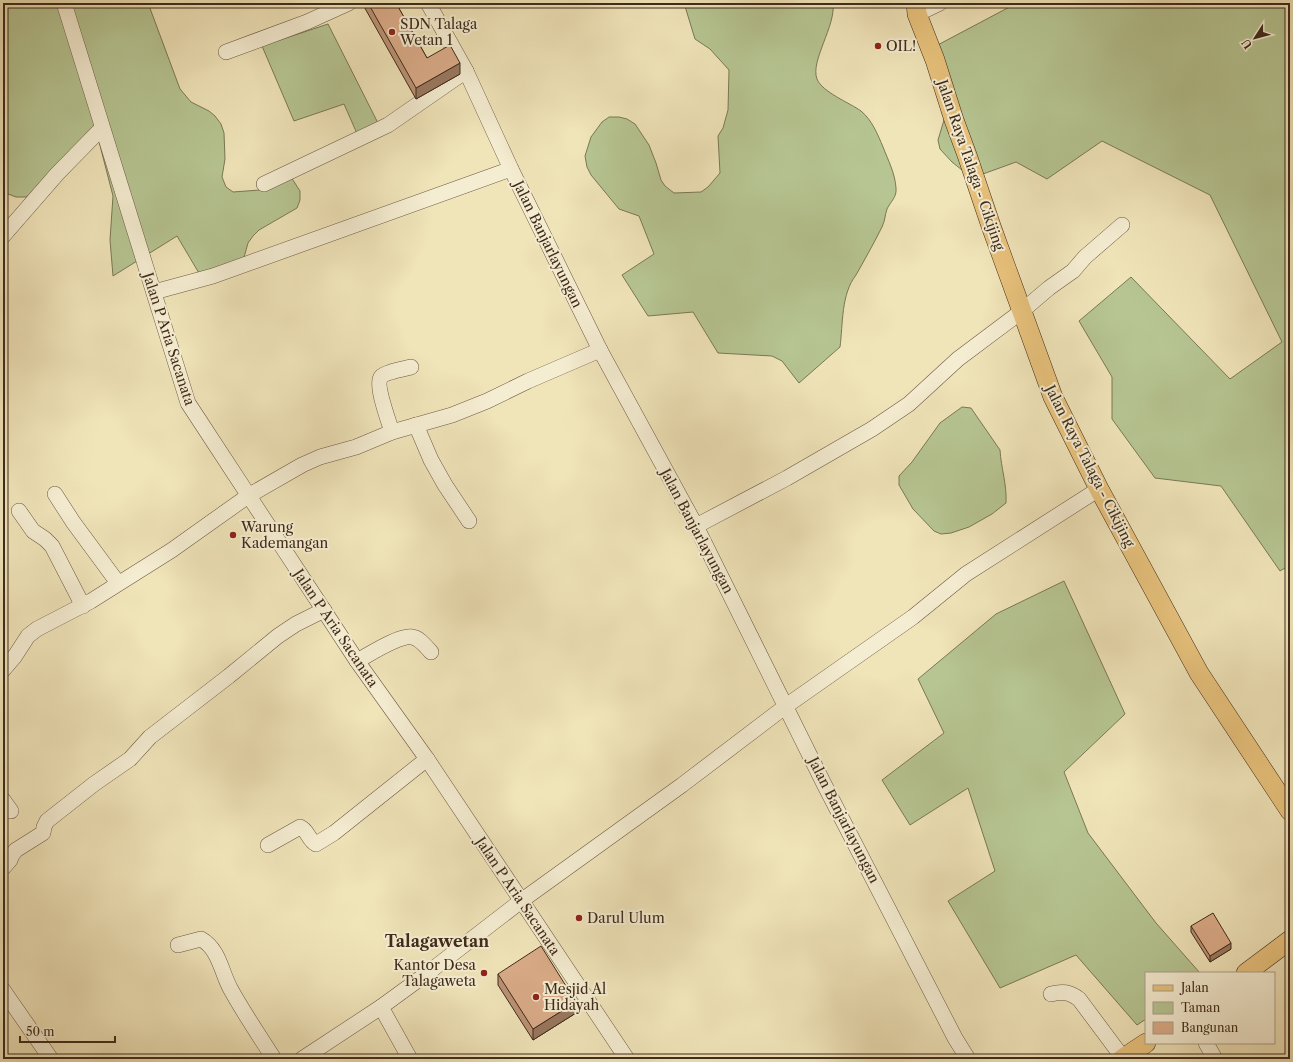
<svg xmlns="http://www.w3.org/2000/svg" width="1293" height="1062" font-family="'Libre Caslon Text',serif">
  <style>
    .green { fill: #b6c592; stroke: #7a7856 }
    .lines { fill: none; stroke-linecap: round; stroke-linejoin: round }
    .minor-casing { stroke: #6b5942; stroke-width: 16 }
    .major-casing { stroke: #3f2b1b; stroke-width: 20 }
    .minor { stroke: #f5edd2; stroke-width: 15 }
    .major { stroke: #e8c27c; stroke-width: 19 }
    .wall { fill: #bb9375; stroke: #3f2b1b }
    .shaded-wall { fill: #99785f; stroke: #3f2b1b }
    .building { fill: #daab88; stroke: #3f2b1b }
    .poi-dot { fill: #8f2418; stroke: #f5edd2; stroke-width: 1.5 }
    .labels { text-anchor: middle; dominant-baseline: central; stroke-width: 4; stroke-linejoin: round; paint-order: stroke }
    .poi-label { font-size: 14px; fill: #3f2b1b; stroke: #f5edd2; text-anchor: start }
    .street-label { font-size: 14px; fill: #3f2b1b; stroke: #f5edd2 }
    .quarter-label { font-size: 16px; font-weight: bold; fill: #3f2b1b; stroke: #f5edd2 }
  </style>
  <rect width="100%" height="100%" fill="#f0e4b9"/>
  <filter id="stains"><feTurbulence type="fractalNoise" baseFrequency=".005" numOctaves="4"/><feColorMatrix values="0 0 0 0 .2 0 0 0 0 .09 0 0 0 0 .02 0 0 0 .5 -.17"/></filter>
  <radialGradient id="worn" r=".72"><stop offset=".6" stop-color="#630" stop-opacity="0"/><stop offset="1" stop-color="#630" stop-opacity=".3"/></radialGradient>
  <g class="green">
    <path d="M3,3H148L180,89L191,102L209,111L215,116L221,124L224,133L225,159L222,177L226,187L233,192L260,190L274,180L291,177L300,191V200L297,208L259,230L253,236L248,243L243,261L206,285L177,236L113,276L110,240L113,196L96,130L41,187L26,197H16L3,192Z"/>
    <path d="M561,3H613L602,5Z"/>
    <path d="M684,3H833C836,26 810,61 817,79C822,92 850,103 861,111C872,120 878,135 883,147C888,160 895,173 896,188C897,197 891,201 887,209C885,215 885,221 882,227C874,243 865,259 856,275C841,294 843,324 840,347L799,383L782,361L772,356L718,353L693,312L648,316L622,275L654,254L639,216L619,209L591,175L587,167L585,156L591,137L602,122L609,117H619L627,119L635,124L649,145L656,163L661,180L665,186L674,193L701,192L708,187L720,173L718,136L723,128L728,110L729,70L710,49L695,39Z"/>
    <path d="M1017,3H1290V565L1280,571L1221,486L1155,478L1112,419V377L1079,321L1131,277L1230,379L1282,342L1210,195L1102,141L1047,179L1016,162L972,178L952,162L940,149L938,140L950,100L932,48Z"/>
    <path d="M328,24L384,135L362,145L344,104L294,121L262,46Z"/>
    <path d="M962,407L971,408L1000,450C1001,468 1007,484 1006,503L992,514L969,527L951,533L941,534L934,531L913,509L899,485V476L912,462L940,423Z"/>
    <path d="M1064,581L1125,714L1064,772L1088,833L1156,923L1200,973H1146V1019L1137,1025L1076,955L1000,988L948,901L995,871L968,788L910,825L882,780L944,733L918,679L996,614Z"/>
  </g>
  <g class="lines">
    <defs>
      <g id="minor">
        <path d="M64,3L188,403L357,661L427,759L627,1059"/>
        <path d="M428,3L466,71L511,169L600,350L696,526L824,784L955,1038L968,1059"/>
        <path d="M917,14L940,3"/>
        <path d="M226,52L307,22L349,3"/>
        <path d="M264,184L388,125L466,71"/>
        <path d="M3,236L57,174L102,128"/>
        <path d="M154,292L213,276L511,169"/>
        <path d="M416,425L431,460L445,485L469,521"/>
        <path d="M392,432C389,422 375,385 381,377C385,372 404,369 411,367"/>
        <path d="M55,494L73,522L118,583"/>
        <path d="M19,511L33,531L45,539L52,546L83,606"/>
        <path d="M696,526L787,478L872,429L909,404L958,359L1022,311L1049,288L1073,271L1085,257L1122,225"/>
        <path d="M357,661C370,654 399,635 412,637C420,638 426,647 431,652"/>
        <path d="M3,670L15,656L28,636L37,629L91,601L172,550L248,496L302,465L320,457L356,447L392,432L452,415L487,401L528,381L600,350"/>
        <path d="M3,800L11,811"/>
        <path d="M268,845L300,827C308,830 308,840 316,844L334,833L427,759"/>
        <path d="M3,868L10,860L12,855L16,850L43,833L44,827L47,821L94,784L130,759L150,737L229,676L278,636L296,624L324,610"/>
        <path d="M178,945L201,939C219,949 221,971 230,988C243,1012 259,1035 274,1059"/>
        <path d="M3,990L51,1059"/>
        <path d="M1051,994C1063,991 1069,992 1079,999L1123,1058"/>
        <path d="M381,1007L410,1059"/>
        <path d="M1206,1043L1215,1059"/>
        <path d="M302,1059L381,1007L429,972L521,901L682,785L786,706L913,617L966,574L1099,489"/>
      </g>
      <g id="major">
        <path d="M916,3L917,14L935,60L954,120L967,155L991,226L1053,397L1099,489L1199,673L1290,811"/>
        <path d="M1246,973L1290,940"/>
        <path d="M1122,1059L1146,1043"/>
      </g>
    </defs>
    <use href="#minor" class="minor-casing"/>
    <use href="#major" class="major-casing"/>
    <use href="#minor" class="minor"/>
    <use href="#major" class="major"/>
  </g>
  <g class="wall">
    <path d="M362,3H400L397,5L427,58L460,74L416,99Z"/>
    <path d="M1191,926L1231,949L1210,962L1191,932Z"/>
    <path d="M498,974L576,1013L533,1040L498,985Z"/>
  </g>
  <g class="shaded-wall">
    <path d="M460,63V74L416,99V88Z"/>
    <path d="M1231,943V949L1210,962V956Z"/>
    <path d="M576,1002V1013L533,1040V1029Z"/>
  </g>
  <g class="building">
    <path d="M368,3H396L427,58L450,45L460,63L416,88Z"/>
    <path d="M1213,913L1231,943L1210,956L1191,926Z"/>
    <path d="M541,946L576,1002L533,1029L498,974Z"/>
  </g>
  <g class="poi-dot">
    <circle cx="392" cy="32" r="4"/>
    <circle cx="878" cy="46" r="4"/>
    <circle cx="233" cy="535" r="4"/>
    <circle cx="579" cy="918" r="4"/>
    <circle cx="484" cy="973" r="4"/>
    <circle cx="536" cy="997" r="4"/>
  </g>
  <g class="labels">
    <g class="poi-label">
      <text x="400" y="24">SDN Talaga<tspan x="400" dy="16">Wetan 1</tspan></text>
      <text x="886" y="46">OIL!</text>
      <text x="241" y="527">Warung<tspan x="241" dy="16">Kademangan</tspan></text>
      <text x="587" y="918">Darul Ulum</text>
      <text x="476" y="965" text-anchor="end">Kantor Desa<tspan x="476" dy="16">Talagaweta</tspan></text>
      <text x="544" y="989">Mesjid Al<tspan x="544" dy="16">Hidayah</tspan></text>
    </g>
    <g class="street-label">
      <text transform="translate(971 165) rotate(71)">Jalan Raya Talaga - Cikijing</text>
      <text transform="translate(548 244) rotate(64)">Jalan Banjarlayungan</text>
      <text transform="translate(169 339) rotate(72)">Jalan P Aria Sacanata</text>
      <text transform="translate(1090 466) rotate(63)">Jalan Raya Talaga - Cikijing</text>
      <text transform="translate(697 531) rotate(62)">Jalan Banjarlayungan</text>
      <text transform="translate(336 628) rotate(56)">Jalan P Aria Sacanata</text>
      <text transform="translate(844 820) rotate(63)">Jalan Banjarlayungan</text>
      <text transform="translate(518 896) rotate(56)">Jalan P Aria Sacanata</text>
    </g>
    <g class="quarter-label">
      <text x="437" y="941">Talagawetan</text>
    </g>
  </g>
  <rect width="1293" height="1062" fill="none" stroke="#f0e4b9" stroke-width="16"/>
  <rect x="4" y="4" width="1285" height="1054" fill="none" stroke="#3f2b1b" stroke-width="2"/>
  <rect x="8" y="8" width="1277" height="1046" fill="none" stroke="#3f2b1b"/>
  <rect x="1145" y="972" width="130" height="72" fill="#f5edd2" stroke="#ac9f89"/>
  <rect x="1153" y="985" width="20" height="6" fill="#e8c27c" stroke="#ac9f89"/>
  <text x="1181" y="992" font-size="12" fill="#3f2b1b">Jalan</text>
  <rect x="1153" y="1002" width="20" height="12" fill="#b6c592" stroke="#ac9f89"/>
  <text x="1181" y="1012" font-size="12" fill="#3f2b1b">Taman</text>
  <rect x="1153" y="1022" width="20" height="12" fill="#daab88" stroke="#ac9f89"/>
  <text x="1181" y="1032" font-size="12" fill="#3f2b1b">Bangunan</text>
  <g transform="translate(1255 38) rotate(234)" stroke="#f5edd2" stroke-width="3" paint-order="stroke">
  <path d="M0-3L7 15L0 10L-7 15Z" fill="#3f2b1b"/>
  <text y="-6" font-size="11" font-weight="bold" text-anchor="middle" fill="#3f2b1b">U</text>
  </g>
  <path d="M20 1036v6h95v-6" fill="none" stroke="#3f2b1b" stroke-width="2"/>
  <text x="26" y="1036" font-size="12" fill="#3f2b1b" stroke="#f5edd2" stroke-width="3" paint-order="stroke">50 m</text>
  <rect width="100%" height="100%" filter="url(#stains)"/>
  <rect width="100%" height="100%" fill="url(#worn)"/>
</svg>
